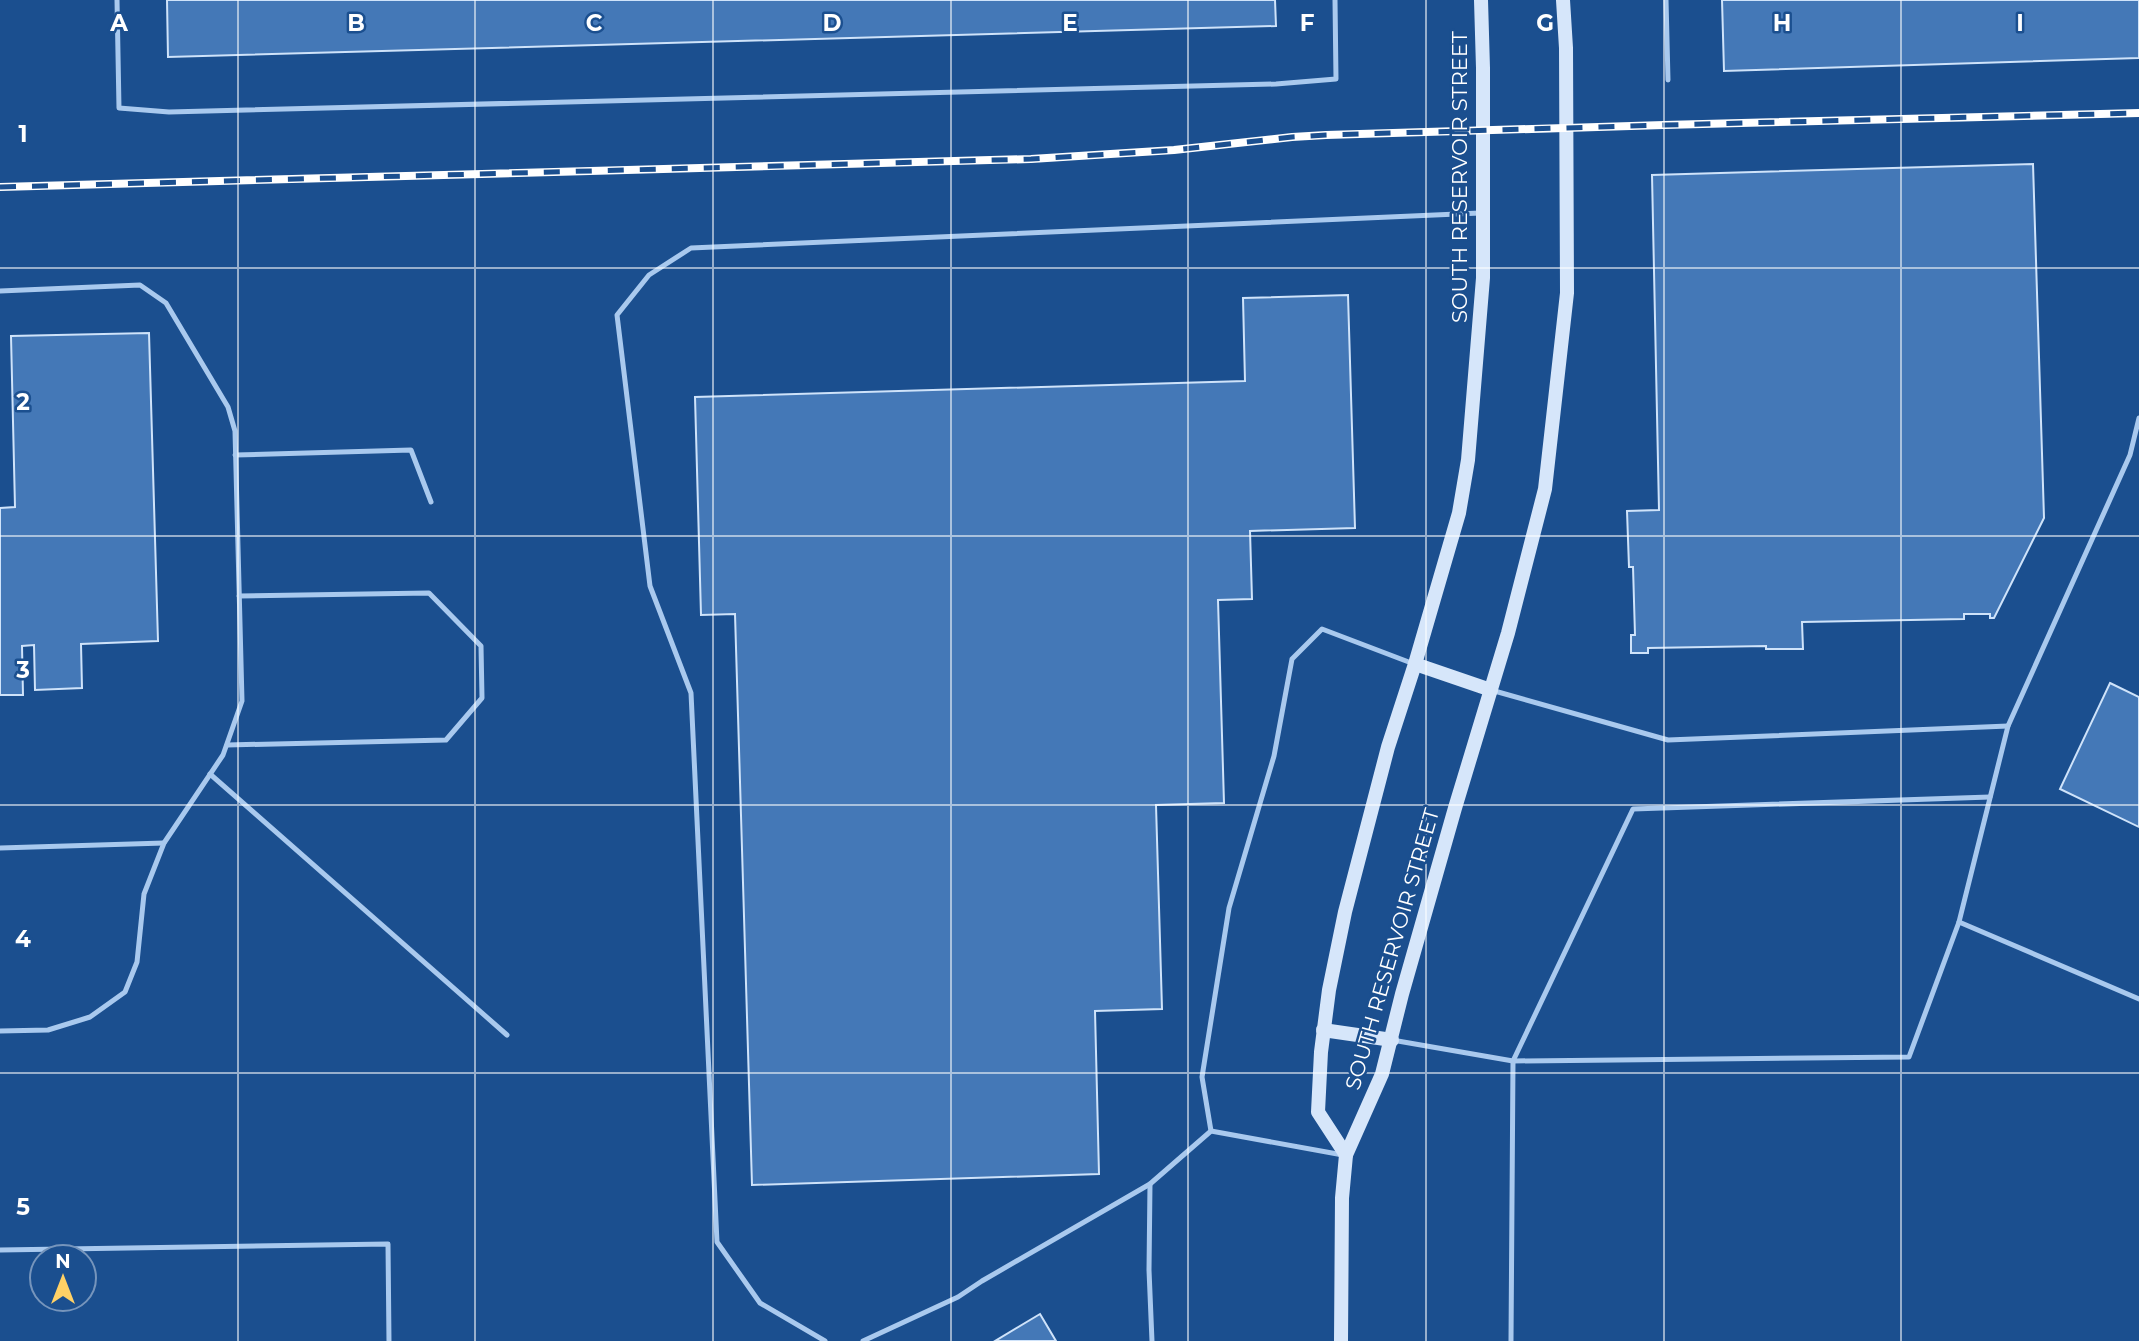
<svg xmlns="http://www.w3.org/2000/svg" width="2139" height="1341" font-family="Montserrat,sans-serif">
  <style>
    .building { fill: #4478b7; stroke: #cfe3fa; stroke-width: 2 }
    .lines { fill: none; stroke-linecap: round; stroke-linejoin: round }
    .service { stroke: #a9c9ee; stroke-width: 5 }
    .secondary { stroke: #d6e6fa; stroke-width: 14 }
    .rail-casing { stroke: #fff; stroke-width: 8 }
    .rail { stroke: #1b4f8f; stroke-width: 5; stroke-dasharray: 16; stroke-linecap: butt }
    .grid { fill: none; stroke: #fff; stroke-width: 2; stroke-opacity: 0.55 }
    .labels { text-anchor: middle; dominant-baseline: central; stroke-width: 5; stroke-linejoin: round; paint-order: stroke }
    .street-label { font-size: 21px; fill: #fff; stroke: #1b4f8f }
    .grid-label { font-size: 23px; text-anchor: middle; font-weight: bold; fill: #fff; stroke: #1b4f8f; stroke-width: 5; stroke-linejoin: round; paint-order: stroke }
  </style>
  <rect width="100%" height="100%" fill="#1b4f8f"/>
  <g class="building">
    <path d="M167,0H1275L1276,26L168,57Z"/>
    <path d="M1722,0H2139V58L1724,71Z"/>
    <path d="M2033,164L2044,518L1994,618H1990V614H1964V619L1802,622L1803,649H1766V646L1648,648V653H1631V635H1635L1633,567H1629L1627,511L1659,510L1652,175Z"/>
    <path d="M1348,295L1355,528L1250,531L1252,599L1218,600L1224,803L1156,805L1162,1009L1095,1011L1099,1174L752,1185L735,614L701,615L695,397L1245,381L1243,298Z"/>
    <path d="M149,333L158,641L81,644L82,688L35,690L34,645L22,646L23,695H0V508L15,507L11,336Z"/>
    <path d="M2110,683L2139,697V827L2060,789Z"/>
    <path d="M1040,1314L1056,1341H995Z"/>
  </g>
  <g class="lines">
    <g class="service">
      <path d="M117,0L119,108L169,112L1276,84L1336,79L1335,0"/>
      <path d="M1666,0L1668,80"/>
      <path d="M0,291L140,285L166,303L228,407L235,431L242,701L223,755L164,843L144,894L137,962L125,992L90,1017L48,1030L0,1031"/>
      <path d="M235,455L411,450L431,502"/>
      <path d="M1491,690L1668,740L2008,726"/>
      <path d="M227,745L446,740L482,698L481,646L429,593L239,596"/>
      <path d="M210,774L507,1035"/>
      <path d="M0,848L164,843"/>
      <path d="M1959,922L2139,999"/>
      <path d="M1392,1040L1513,1061L1909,1057L1959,922L2008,726L2130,455L2139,418"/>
      <path d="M1211,1131L1202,1077L1229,908L1274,756L1292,659L1322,629L1414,664"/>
      <path d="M1150,1184L1149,1270L1152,1341"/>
      <path d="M0,1250L388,1244L389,1341"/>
      <path d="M825,1341L760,1303L717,1242L691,693L650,586L617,315L649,275L691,248L1480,213"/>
      <path d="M863,1341L958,1297L982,1281L1150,1184L1211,1131L1343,1155"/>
      <path d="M1511,1341L1513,1061L1633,809L1990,797"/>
    </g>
    <g class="secondary">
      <path d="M1415,664L1491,690"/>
      <path d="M1323,1030L1392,1040"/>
      <path d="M1346,1155L1318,1112L1321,1052L1329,990L1345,912L1388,747L1415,664L1459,513L1468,460L1483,278V68L1481,0"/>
      <path d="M1341,1341L1342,1198L1346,1155L1382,1074L1402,994L1455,808L1508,633L1545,489L1567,293L1566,48L1563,0"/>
    </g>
    <defs>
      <path id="rail" d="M0,187L1031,159L1174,150L1292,137L1326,135L1664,125L2139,113"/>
    </defs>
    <use href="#rail" class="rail-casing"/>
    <use href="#rail" class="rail"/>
  </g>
  <path class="grid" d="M238,0V1341M475,0V1341M713,0V1341M951,0V1341M1188,0V1341M1426,0V1341M1664,0V1341M1901,0V1341M0,268H2139M0,536H2139M0,805H2139M0,1073H2139"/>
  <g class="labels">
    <g class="street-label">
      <text transform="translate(1459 177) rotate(-90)">SOUTH RESERVOIR STREET</text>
      <text transform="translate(1392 949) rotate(-74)">SOUTH RESERVOIR STREET</text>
    </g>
  </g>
  <g class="grid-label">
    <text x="119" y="31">A</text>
    <text x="356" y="31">B</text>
    <text x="594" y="31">C</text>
    <text x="832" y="31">D</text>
    <text x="1070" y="31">E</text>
    <text x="1307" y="31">F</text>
    <text x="1545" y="31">G</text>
    <text x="1782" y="31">H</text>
    <text x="2020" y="31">I</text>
    <text x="23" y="142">1</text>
    <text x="23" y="410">2</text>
    <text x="23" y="678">3</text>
    <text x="23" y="947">4</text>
    <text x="23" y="1215">5</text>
  </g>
  <g transform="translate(63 1278)"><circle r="33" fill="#1b4f8f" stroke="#7695bc" stroke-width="2"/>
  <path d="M0-5L12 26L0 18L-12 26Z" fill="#ffd166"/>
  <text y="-10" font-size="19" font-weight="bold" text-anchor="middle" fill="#ffffff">N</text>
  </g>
</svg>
